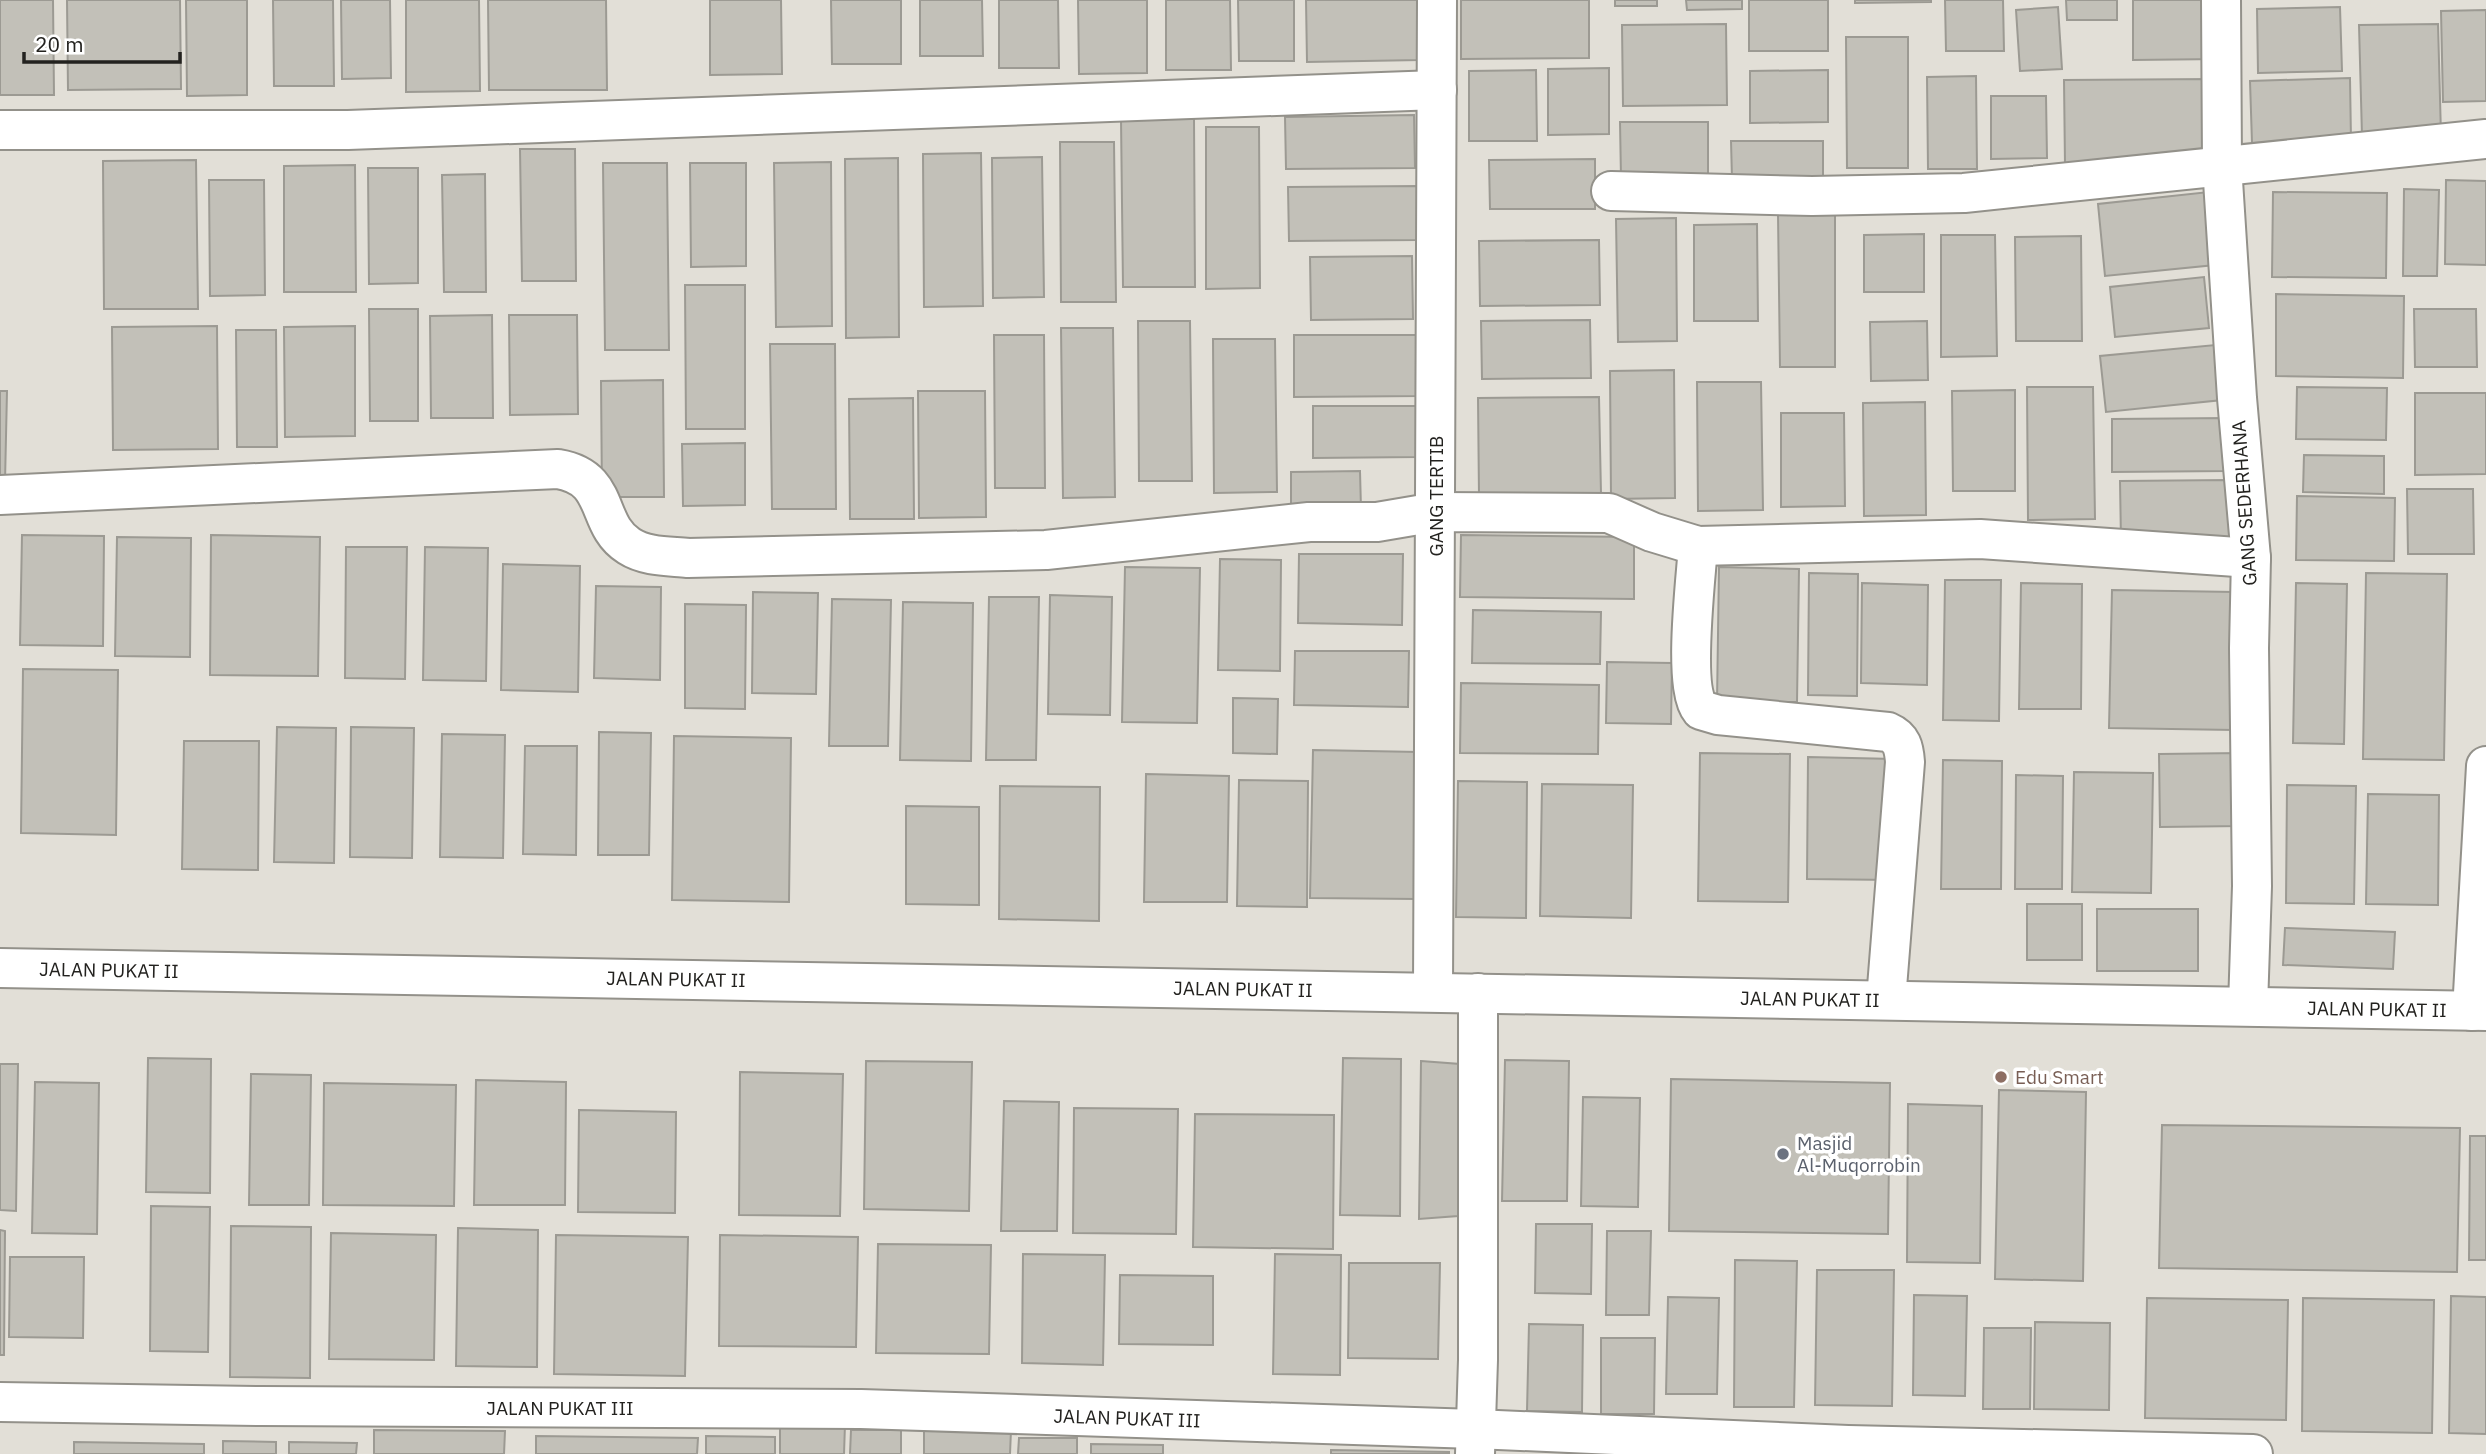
<svg xmlns="http://www.w3.org/2000/svg" width="2486" height="1454" font-family="'IBM Plex Sans',sans-serif">
  <style>
    .building { fill: #c2c0b8; stroke: #9c9a93; stroke-width: 2 }
    .lines { fill: none; stroke-linecap: round; stroke-linejoin: round }
    .minor-casing { stroke: #93918a; stroke-width: 42 }
    .minor { stroke: #fff; stroke-width: 38 }
    .education-dot { fill: #8d6e63; stroke: #fff; stroke-width: 2.5 }
    .worship-dot { fill: #6b7280; stroke: #fff; stroke-width: 2.5 }
    .labels { text-anchor: middle; dominant-baseline: central; stroke-width: 7; stroke-linejoin: round; paint-order: stroke }
    .street-label { font-size: 19px; fill: #23221f; stroke: #fff }
    .education-label { font-size: 19px; fill: #785e54; stroke: #fff; text-anchor: start }
    .worship-label { font-size: 19px; fill: #5b616d; stroke: #fff; text-anchor: start }
  </style>
  <rect width="100%" height="100%" fill="#e2dfd7"/>
  <g class="building">
    <path d="M0,0H53L54,95H0Z"/>
    <path d="M67,0H180L181,89L68,90Z"/>
    <path d="M186,0H247V95L187,96Z"/>
    <path d="M273,0H333L334,86H274Z"/>
    <path d="M341,0H390L391,78L342,79Z"/>
    <path d="M406,0H479L480,91L406,92Z"/>
    <path d="M488,0H606L607,90H489Z"/>
    <path d="M710,0H781L782,74L710,75Z"/>
    <path d="M831,0H901V64H832Z"/>
    <path d="M920,0H982L983,56H920Z"/>
    <path d="M999,0H1058L1059,68H999Z"/>
    <path d="M1078,0H1147V73L1079,74Z"/>
    <path d="M1166,0H1230L1231,70H1166Z"/>
    <path d="M1238,0H1294V61H1239Z"/>
    <path d="M1306,0H1420V60L1307,62Z"/>
    <path d="M1461,0H1589V58L1461,59Z"/>
    <rect x="1615" y="0" width="42" height="6"/>
    <path d="M1686,0H1742V9L1687,10Z"/>
    <rect x="1749" y="0" width="79" height="51"/>
    <path d="M1855,0H1931V2L1855,3Z"/>
    <path d="M1945,0H2003L2004,51H1946Z"/>
    <path d="M2066,0H2117V20H2067Z"/>
    <path d="M2133,0H2219L2220,59L2133,60Z"/>
    <path d="M2058,7L2062,69L2020,71L2016,10Z"/>
    <path d="M2340,7L2342,71L2258,73L2257,9Z"/>
    <path d="M2486,10V101L2443,102L2441,11Z"/>
    <path d="M1726,24L1727,105L1623,106L1622,25Z"/>
    <path d="M2438,24L2441,135L2362,136L2359,25Z"/>
    <path d="M1846,37H1908V168H1847Z"/>
    <path d="M1609,68V134L1548,135V69Z"/>
    <path d="M1536,70L1537,141H1469V71Z"/>
    <path d="M1828,70V122L1750,123V71Z"/>
    <path d="M1976,76L1977,169H1928L1927,77Z"/>
    <path d="M2350,78L2351,141L2252,143L2250,81Z"/>
    <path d="M2213,79V164L2065,165L2064,80Z"/>
    <path d="M1991,96H2046L2047,158L1991,159Z"/>
    <path d="M1414,115L1415,168L1286,169L1285,117Z"/>
    <path d="M1121,119H1194L1195,287H1123Z"/>
    <path d="M1620,122H1708V177L1621,178Z"/>
    <path d="M1206,127H1259L1260,288L1206,289Z"/>
    <path d="M1731,141H1823V178L1732,179Z"/>
    <path d="M1060,142H1114L1116,302H1061Z"/>
    <path d="M520,149H575L576,281H522Z"/>
    <path d="M981,153L983,306L924,307L923,154Z"/>
    <path d="M1042,157L1044,297L993,298L992,158Z"/>
    <path d="M898,158L899,337L846,338L845,159Z"/>
    <path d="M1595,159V209H1490L1489,160Z"/>
    <path d="M196,160L198,309H104L103,161Z"/>
    <path d="M831,162L832,326L776,327L774,163Z"/>
    <path d="M603,163H667L669,350H605Z"/>
    <path d="M690,163H746V266L691,267Z"/>
    <path d="M355,165L356,292H284V166Z"/>
    <path d="M368,168H418V283L369,284Z"/>
    <path d="M485,174L486,292H444L442,175Z"/>
    <path d="M209,180H264L265,295L210,296Z"/>
    <path d="M2446,180L2486,181V265L2445,264Z"/>
    <path d="M1418,186V240L1289,241L1288,187Z"/>
    <path d="M2404,189L2439,190L2437,276H2403Z"/>
    <path d="M2218,191L2225,264L2105,276L2098,204Z"/>
    <path d="M2273,192L2387,193L2386,278L2272,277Z"/>
    <path d="M1778,214H1835V367H1780Z"/>
    <path d="M1676,218L1677,341L1618,342L1616,219Z"/>
    <path d="M1757,224L1758,321H1694V225Z"/>
    <path d="M1924,234V292H1864V235Z"/>
    <path d="M1941,235H1995L1997,356L1941,357Z"/>
    <path d="M2081,236L2082,341H2016L2015,237Z"/>
    <path d="M1599,240L1600,305L1480,306L1479,241Z"/>
    <path d="M1412,256L1413,319L1311,320L1310,257Z"/>
    <path d="M2204,277L2209,328L2115,337L2110,287Z"/>
    <path d="M685,285H745V429H686Z"/>
    <path d="M2276,294L2404,296L2403,378L2276,376Z"/>
    <path d="M369,309H418V421H370Z"/>
    <path d="M2414,309H2476L2477,367H2415Z"/>
    <path d="M492,315L493,418H431L430,316Z"/>
    <path d="M509,315H577L578,414L510,415Z"/>
    <path d="M1590,320L1591,378L1482,379L1481,321Z"/>
    <path d="M1138,321H1190L1192,481H1139Z"/>
    <path d="M1927,321L1928,380L1871,381L1870,322Z"/>
    <path d="M217,326L218,449L113,450L112,327Z"/>
    <path d="M355,326V436L285,437L284,327Z"/>
    <path d="M1061,328H1113L1115,497L1063,498Z"/>
    <path d="M236,330H276L277,447H237Z"/>
    <path d="M994,335H1044L1045,488H995Z"/>
    <path d="M1294,335H1421V396L1294,397Z"/>
    <path d="M1213,339H1275L1277,492L1214,493Z"/>
    <path d="M770,344H835L836,509H772Z"/>
    <path d="M2226,344L2232,399L2106,412L2100,356Z"/>
    <path d="M1674,370L1675,498L1611,499L1610,371Z"/>
    <path d="M663,380L664,497H602L601,381Z"/>
    <path d="M1697,382H1761L1763,510L1698,511Z"/>
    <path d="M2027,387H2093L2095,519L2028,520Z"/>
    <path d="M2297,387L2387,388L2386,440L2296,439Z"/>
    <path d="M2015,390V491H1953L1952,391Z"/>
    <path d="M0,391H7L5,482H0Z"/>
    <path d="M918,391H985L986,517L919,518Z"/>
    <path d="M2415,393H2486V474L2415,475Z"/>
    <path d="M1599,397L1601,494L1479,496L1478,398Z"/>
    <path d="M913,398L914,519H850L849,399Z"/>
    <path d="M1925,402L1926,515L1864,516L1863,403Z"/>
    <path d="M1313,406H1418V457L1313,458Z"/>
    <path d="M1781,413H1844L1845,506L1781,507Z"/>
    <path d="M2227,418L2228,471L2112,472V419Z"/>
    <path d="M745,443V505L683,506L682,444Z"/>
    <path d="M2304,455L2384,456V494L2303,492Z"/>
    <path d="M1360,471L1361,509H1291V472Z"/>
    <path d="M2229,480L2230,541H2121L2120,481Z"/>
    <path d="M2407,489H2473L2474,554H2408Z"/>
    <path d="M2297,496L2395,498L2394,561L2296,560Z"/>
    <path d="M22,535L104,536L103,646L20,645Z"/>
    <path d="M211,535L320,537L318,676L210,675Z"/>
    <path d="M1461,535L1634,537V599L1460,597Z"/>
    <path d="M117,537L191,538L190,657L115,656Z"/>
    <path d="M346,547H407L405,679L345,678Z"/>
    <path d="M425,547L488,548L486,681L423,680Z"/>
    <path d="M1299,554H1403L1402,625L1298,623Z"/>
    <path d="M1220,559L1281,560L1280,671L1218,670Z"/>
    <path d="M503,564L580,566L578,692L501,690Z"/>
    <path d="M1125,567L1200,568L1197,723L1122,722Z"/>
    <path d="M1719,567L1799,569L1797,702H1717Z"/>
    <path d="M1809,573L1858,574L1857,696L1808,695Z"/>
    <path d="M2366,573L2447,574L2444,760L2363,759Z"/>
    <path d="M1945,580H2001L1999,721L1943,720Z"/>
    <path d="M1862,583L1928,585L1927,685L1861,683Z"/>
    <path d="M2021,583L2082,584L2081,709H2019Z"/>
    <path d="M2296,583L2347,584L2344,744L2293,743Z"/>
    <path d="M596,586L661,587L660,680L594,678Z"/>
    <path d="M2112,590L2235,592L2234,730L2109,728Z"/>
    <path d="M753,592L818,593L816,694L752,693Z"/>
    <path d="M1050,595L1112,597L1110,715L1048,714Z"/>
    <path d="M989,597H1039L1036,760H986Z"/>
    <path d="M832,599L891,600L888,746H829Z"/>
    <path d="M903,602L973,603L971,761L900,760Z"/>
    <path d="M685,604L746,605L745,709L685,708Z"/>
    <path d="M1473,610L1601,612L1600,664L1472,663Z"/>
    <path d="M1295,651H1409L1408,707L1294,705Z"/>
    <path d="M1607,662L1672,663L1671,724L1606,723Z"/>
    <path d="M23,669L118,670L116,835L21,833Z"/>
    <path d="M1461,683L1599,685L1598,754L1460,753Z"/>
    <path d="M1233,698L1278,699L1277,754L1233,753Z"/>
    <path d="M277,727L336,728L334,863L274,862Z"/>
    <path d="M351,727L414,728L412,858L350,857Z"/>
    <path d="M599,732L651,733L649,855H598Z"/>
    <path d="M442,734L505,735L503,858L440,857Z"/>
    <path d="M674,736L791,738L789,902L672,900Z"/>
    <path d="M184,741H259L258,870L182,869Z"/>
    <path d="M525,746H577L576,855L523,854Z"/>
    <path d="M1313,750L1419,752L1417,899L1310,898Z"/>
    <path d="M1700,753L1790,754L1788,902L1698,901Z"/>
    <path d="M2241,753L2242,826L2160,827L2159,754Z"/>
    <path d="M1808,757L1895,759L1894,880L1807,879Z"/>
    <path d="M1943,760L2002,761L2001,889H1941Z"/>
    <path d="M2074,772L2153,773L2151,893L2072,892Z"/>
    <path d="M1146,774L1229,776L1227,902H1144Z"/>
    <path d="M2016,775L2063,776L2062,889H2015Z"/>
    <path d="M1239,780L1308,781L1307,907L1237,906Z"/>
    <path d="M1458,781L1527,782L1526,918L1456,917Z"/>
    <path d="M1542,784L1633,785L1631,918L1540,916Z"/>
    <path d="M2287,785L2356,786L2354,904L2286,903Z"/>
    <path d="M1000,786L1100,787L1099,921L999,919Z"/>
    <path d="M2368,794L2439,795L2438,905L2366,904Z"/>
    <path d="M906,806L979,807V905L906,904Z"/>
    <rect x="2027" y="904" width="55" height="56"/>
    <rect x="2097" y="909" width="101" height="62"/>
    <path d="M2285,928L2395,932L2393,969L2283,965Z"/>
    <path d="M148,1058L211,1059L210,1193L146,1192Z"/>
    <path d="M1343,1058L1401,1059L1400,1216L1340,1215Z"/>
    <path d="M1505,1060L1569,1061L1567,1201H1502Z"/>
    <path d="M866,1061L972,1062L969,1211L864,1209Z"/>
    <path d="M1421,1061L1460,1064L1458,1216L1419,1219Z"/>
    <path d="M0,1064H18L16,1211L0,1210Z"/>
    <path d="M740,1072L843,1074L840,1216L739,1215Z"/>
    <path d="M251,1074L311,1075L309,1205H249Z"/>
    <path d="M1671,1079L1890,1083L1888,1234L1669,1231Z"/>
    <path d="M476,1080L566,1082L565,1205H474Z"/>
    <path d="M35,1082L99,1083L97,1234L32,1233Z"/>
    <path d="M324,1083L456,1085L454,1206L323,1205Z"/>
    <path d="M1999,1090L2086,1092L2083,1281L1995,1279Z"/>
    <path d="M1583,1097L1640,1098L1638,1207L1581,1206Z"/>
    <path d="M1004,1101L1059,1102L1057,1231H1001Z"/>
    <path d="M1908,1104L1982,1106L1980,1263L1907,1262Z"/>
    <path d="M1074,1108L1178,1109L1176,1234L1073,1233Z"/>
    <path d="M579,1110L676,1112L675,1213L578,1212Z"/>
    <path d="M1195,1114L1334,1115L1333,1249L1193,1247Z"/>
    <path d="M2162,1125L2460,1128L2457,1272L2159,1268Z"/>
    <path d="M2470,1136H2486V1260H2469Z"/>
    <path d="M151,1206L210,1207L208,1352L150,1351Z"/>
    <path d="M1536,1224H1592L1591,1294L1535,1293Z"/>
    <path d="M231,1226L311,1227L310,1378L230,1377Z"/>
    <path d="M458,1228L538,1230L537,1367L456,1366Z"/>
    <path d="M0,1230L5,1231L4,1355H0Z"/>
    <path d="M1607,1231H1651L1649,1315H1606Z"/>
    <path d="M331,1233L436,1235L434,1360L329,1359Z"/>
    <path d="M556,1235L688,1237L685,1376L554,1374Z"/>
    <path d="M720,1235L858,1237L856,1347L719,1346Z"/>
    <path d="M878,1244L991,1245L989,1354L876,1353Z"/>
    <path d="M1023,1254L1105,1255L1103,1365L1022,1363Z"/>
    <path d="M1275,1254L1341,1255L1340,1375L1273,1374Z"/>
    <path d="M10,1257H84L83,1338L9,1337Z"/>
    <path d="M1735,1260L1797,1261L1794,1407H1734Z"/>
    <path d="M1349,1263H1440L1438,1359L1348,1358Z"/>
    <path d="M1817,1270H1894L1892,1406L1815,1405Z"/>
    <path d="M1120,1275L1213,1276V1345L1119,1344Z"/>
    <path d="M1914,1295L1967,1296L1965,1396L1913,1395Z"/>
    <path d="M2451,1296L2486,1297V1434L2449,1433Z"/>
    <path d="M1668,1297L1719,1298L1717,1394H1666Z"/>
    <path d="M2147,1298L2288,1300L2286,1420L2145,1418Z"/>
    <path d="M2303,1298L2434,1300L2432,1433L2302,1431Z"/>
    <path d="M2035,1322L2110,1323L2109,1410L2034,1409Z"/>
    <path d="M1529,1324L1583,1325L1582,1412L1527,1411Z"/>
    <path d="M1984,1328H2031L2030,1409H1983Z"/>
    <path d="M1601,1338H1655L1654,1414H1601Z"/>
    <path d="M780,1423L845,1424L844,1454H780Z"/>
    <path d="M924,1428L1011,1430L1010,1454H924Z"/>
    <path d="M374,1430L505,1431L504,1454H374Z"/>
    <path d="M851,1430H901V1454H850Z"/>
    <path d="M536,1436L698,1438L697,1454H536Z"/>
    <path d="M706,1436L775,1437V1454H706Z"/>
    <path d="M1019,1438H1077V1454H1018Z"/>
    <path d="M223,1441L276,1442V1454H223Z"/>
    <path d="M74,1442L204,1444V1454H74Z"/>
    <path d="M289,1442L357,1443L356,1454H289Z"/>
    <path d="M1091,1444L1163,1445V1454H1091Z"/>
    <path d="M1331,1450L1449,1452V1454H1331Z"/>
  </g>
  <g class="lines">
    <defs>
      <g id="minor">
        <path d="M2221,0L2222,165L2237,398L2251,558L2249,648L2252,886L2248,1006"/>
        <path d="M0,130H348L1437,90"/>
        <path d="M1611,191L1812,196L1964,193L2486,139"/>
        <path d="M0,495L558,469C612,478 594,524 629,546C646,557 669,556 688,558L1046,550L1309,522H1377L1436,512L1609,513L1652,532L1698,546L1980,539L2251,558"/>
        <path d="M1698,546C1696,578 1682,688 1701,710L1718,715L1888,732C1902,738 1904,748 1905,762L1886,1000"/>
        <path d="M0,968L2486,1011"/>
        <path d="M1433,992L1437,0"/>
        <path d="M2472,1011L2486,766"/>
        <path d="M0,1402L262,1406L861,1409L1475,1429L1848,1445L2253,1454"/>
        <path d="M1475,1454L1478,1360V993"/>
      </g>
    </defs>
    <use href="#minor" class="minor-casing"/>
    <use href="#minor" class="minor"/>
  </g>
  <circle class="education-dot" cx="2001" cy="1077" r="7"/>
  <circle class="worship-dot" cx="1783" cy="1154" r="7"/>
  <g class="labels">
    <g class="street-label">
      <text transform="translate(1436 496) rotate(-90)">GANG TERTIB</text>
      <text transform="translate(2244 503) rotate(-94)">GANG SEDERHANA</text>
      <text transform="translate(109 970) rotate(1)">JALAN PUKAT II</text>
      <text transform="translate(676 979) rotate(1)">JALAN PUKAT II</text>
      <text transform="translate(1243 989) rotate(1)">JALAN PUKAT II</text>
      <text transform="translate(1810 999) rotate(1)">JALAN PUKAT II</text>
      <text transform="translate(2377 1009) rotate(1)">JALAN PUKAT II</text>
      <text x="560" y="1408">JALAN PUKAT III</text>
      <text transform="translate(1127 1418) rotate(2)">JALAN PUKAT III</text>
    </g>
    <g class="education-label">
      <text x="2015" y="1077">Edu Smart</text>
    </g>
    <g class="worship-label">
      <text x="1797" y="1143">Masjid<tspan x="1797" dy="22">Al-Muqorrobin</tspan></text>
    </g>
  </g>
  <path d="M24 52v10h156v-10" fill="none" stroke="#23221f" stroke-width="3.5"/>
  <text x="35" y="52" font-size="21" fill="#23221f" stroke="#ffffff" stroke-width="5" paint-order="stroke">20 m</text>
</svg>
